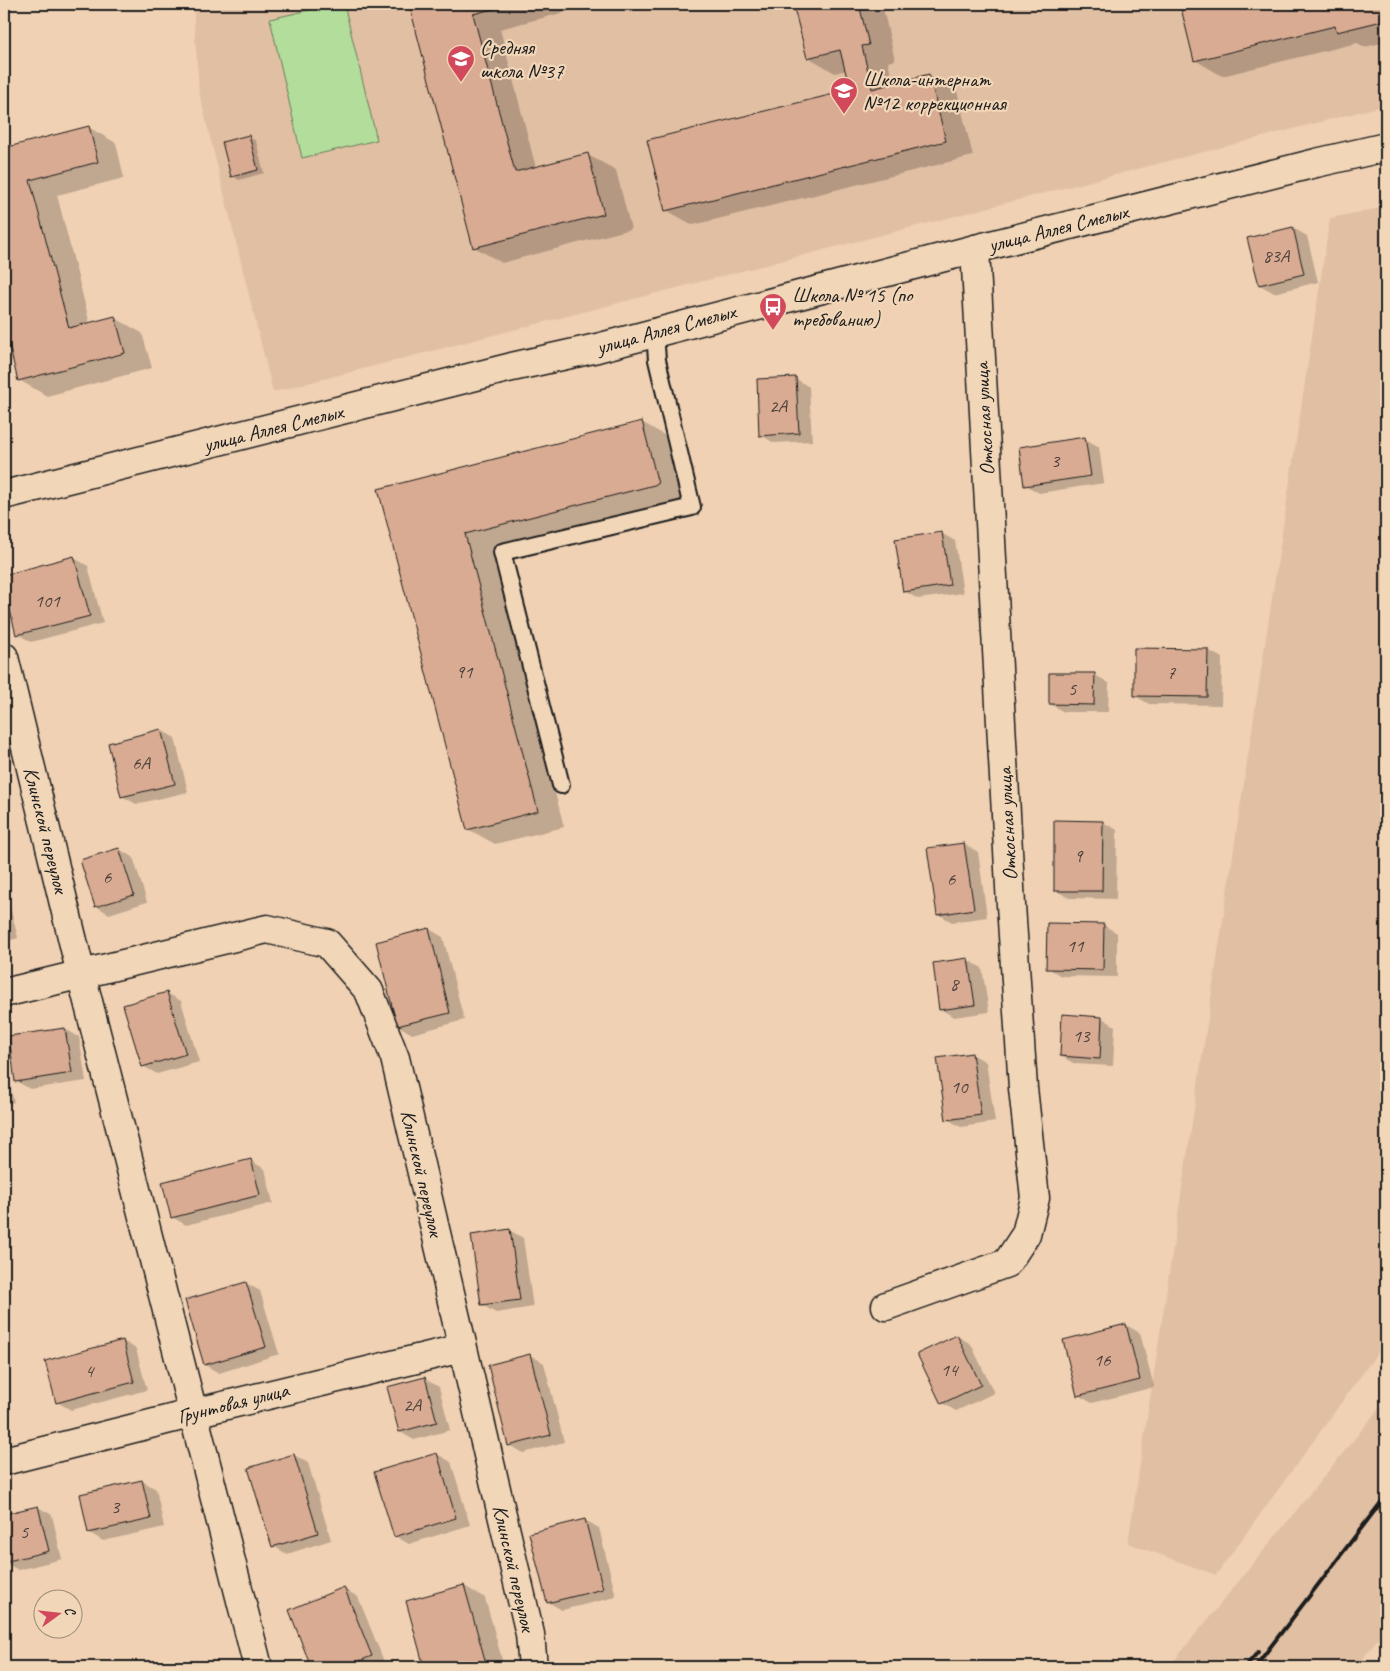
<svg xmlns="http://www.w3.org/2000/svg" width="1390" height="1671" font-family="Caveat,sans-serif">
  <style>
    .built { fill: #e1bfa3 }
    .green { fill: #b2dd9a; stroke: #677c5b }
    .shadow { fill: #0003 }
    .building { fill: #d9ab92; stroke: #1c1c1c }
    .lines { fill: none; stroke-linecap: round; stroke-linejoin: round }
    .service-casing { stroke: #1c1c1c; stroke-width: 20 }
    .minor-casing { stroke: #1c1c1c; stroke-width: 31 }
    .secondary-casing { stroke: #1c1c1c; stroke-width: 31 }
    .service { stroke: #f1d6b8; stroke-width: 16 }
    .minor { stroke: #f1d6b8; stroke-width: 28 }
    .secondary { stroke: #f1d6b8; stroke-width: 28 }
    .rail { stroke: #1c1c1c; stroke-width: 4 }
    .labels { text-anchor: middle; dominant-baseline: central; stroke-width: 4.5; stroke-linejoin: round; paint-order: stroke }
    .number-label { font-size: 19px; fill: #4b403a }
    .poi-label { font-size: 21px; fill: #1c1c1c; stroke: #f1d6b8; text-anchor: start }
    .street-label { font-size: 21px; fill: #1c1c1c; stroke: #f1d6b8 }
  </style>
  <rect width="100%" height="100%" fill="#f0d1b3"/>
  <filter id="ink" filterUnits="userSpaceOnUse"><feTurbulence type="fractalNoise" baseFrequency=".02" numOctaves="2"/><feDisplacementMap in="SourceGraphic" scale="10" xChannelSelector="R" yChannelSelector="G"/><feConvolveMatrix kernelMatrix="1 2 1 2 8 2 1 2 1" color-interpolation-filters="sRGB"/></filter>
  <g filter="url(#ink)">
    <g class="built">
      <path d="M193,4H1386V105L273,392L199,92Z"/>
      <path d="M1386,207V1341L1216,1575L1128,1543L1330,218Z"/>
      <path d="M1386,1400V1628L1357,1667H1169Z"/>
    </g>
    <path class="green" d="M335,4H344L377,140L302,158L270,19Z"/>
    <g class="shadow">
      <path d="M411,4H572L573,10L500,29L536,168L588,155L616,170L631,229L502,263L474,247Z"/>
      <path d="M794,4H882L895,60L888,62L894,85L929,76L957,91L973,156L693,225L666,210L852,91L847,70L835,73L808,57Z"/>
      <path d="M1181,4H1386V42L1365,47L1357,43L1222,76L1195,60Z"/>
      <path d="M88,127L116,143L124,178L57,195L90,324L115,318L142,333L152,368L47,396L19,380L4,320V149Z"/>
      <path d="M249,137L256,141L264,173L239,180L232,176Z"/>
      <path d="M1293,228L1307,236L1318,282L1274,293L1260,285Z"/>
      <path d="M4,354L8,368L4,369Z"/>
      <path d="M796,379L809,387L812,441L774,443L761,435Z"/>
      <path d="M642,422L669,438L685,499L492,549L564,827L495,844L468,829L380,490Z"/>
      <path d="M1085,439L1099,447L1104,483L1039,493L1026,485Z"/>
      <path d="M941,533L955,541L963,593L918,599L904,591Z"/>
      <path d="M74,558L88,566L103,623L31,642L18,634L4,576Z"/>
      <path d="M1208,650L1222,658L1221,705L1149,704L1135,696Z"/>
      <path d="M1095,675L1109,683L1108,712H1064L1050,704Z"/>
      <path d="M161,730L175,738L188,792L136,804L122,796Z"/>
      <path d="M1056,821L1103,822L1117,830L1116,899L1069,898L1055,890Z"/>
      <path d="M964,844L978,852L987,917L952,922L938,914Z"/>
      <path d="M119,849L133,857L147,902L109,914L96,906Z"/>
      <path d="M4,883L18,938L4,942Z"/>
      <path d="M1103,925L1117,933V977L1061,976L1048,968Z"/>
      <path d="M429,929L443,937L464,1020L412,1034L399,1026Z"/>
      <path d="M968,960L982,968L989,1012L954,1017L940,1009Z"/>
      <path d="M167,993L181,1001L199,1062L157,1074L143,1066Z"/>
      <path d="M1102,1018L1115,1026L1113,1066L1075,1064L1061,1056Z"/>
      <path d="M65,1029L79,1037L86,1081L30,1089L16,1081Z"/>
      <path d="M972,1054L986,1062L995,1122L961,1127L947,1119Z"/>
      <path d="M4,1063L14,1102L4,1105Z"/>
      <path d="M251,1161L265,1169L273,1203L186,1225L172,1217Z"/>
      <path d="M509,1230L523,1238L533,1307L496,1313L482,1305Z"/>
      <path d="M246,1283L260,1291L279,1354L219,1373L205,1365L186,1301Z"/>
      <path d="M1126,1325L1140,1333L1154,1387L1092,1403L1078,1395Z"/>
      <path d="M957,1336L971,1344L994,1393L956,1411L942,1403Z"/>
      <path d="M123,1341L136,1349L147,1390L71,1410L57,1402Z"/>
      <path d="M530,1355L544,1363L564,1442L523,1453L509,1445L489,1366Z"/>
      <path d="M425,1379L439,1387L450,1430L414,1440L400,1432Z"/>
      <path d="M437,1454L451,1462L470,1525L409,1544L395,1536Z"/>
      <path d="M294,1455L308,1463L331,1540L287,1554L273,1546Z"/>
      <path d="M142,1481L156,1489L164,1527L103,1541L90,1533Z"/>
      <path d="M38,1507L52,1515L62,1559L18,1570L4,1562V1515Z"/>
      <path d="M585,1520L599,1528L616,1597L562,1610L548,1602Z"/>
      <path d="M464,1586L485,1598L504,1667H426L407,1602Z"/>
      <path d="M344,1589L358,1597L385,1664L377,1667H313L290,1611Z"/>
    </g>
    <g class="building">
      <path d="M409,4H512L473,14L515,172L588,153L604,214L473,248Z"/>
      <path d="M793,4H859L869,45L862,46L872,89L929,74L946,141L665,211L647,140L850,90L840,50L807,58Z"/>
      <path d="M1180,4H1386V20L1337,32L1335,26L1194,61Z"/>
      <path d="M89,126L98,162L30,180L69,328L115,316L125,353L18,381L4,325V148Z"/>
      <path d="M249,135L258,170L231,177L222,142Z"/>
      <path d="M1293,227L1304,274L1259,285L1247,238Z"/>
      <path d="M796,377L799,433L759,436L757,379Z"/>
      <path d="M642,421L658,484L465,534L538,811L467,830L378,489Z"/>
      <path d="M1085,437L1091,476L1024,486L1019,447Z"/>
      <path d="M942,532L950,585L903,592L895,539Z"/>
      <path d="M74,556L90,616L16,635L4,585V575Z"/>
      <path d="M1134,648L1208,649L1207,697L1134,696Z"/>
      <path d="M1049,673H1095L1094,705L1049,704Z"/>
      <path d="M161,729L175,784L121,797L108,743Z"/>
      <path d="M1054,820L1103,821L1102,891H1054Z"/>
      <path d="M964,843L974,909L937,915L927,848Z"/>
      <path d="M119,848L134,895L95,907L80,860Z"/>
      <path d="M1047,923L1104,924L1103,970L1046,969Z"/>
      <path d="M429,928L450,1013L397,1026L376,942Z"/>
      <path d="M968,958L975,1005L939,1010L933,963Z"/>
      <path d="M167,992L186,1054L142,1067L123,1005Z"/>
      <path d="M1062,1014L1102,1017L1100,1059L1060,1056Z"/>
      <path d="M65,1028L72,1073L15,1082L9,1036Z"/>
      <path d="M972,1053L981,1115L946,1120L937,1058Z"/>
      <path d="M251,1159L260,1195L171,1218L162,1182Z"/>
      <path d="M510,1229L520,1300L481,1305L471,1235Z"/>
      <path d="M246,1282L266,1347L204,1365L185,1300Z"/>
      <path d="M1126,1324L1140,1380L1077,1396L1063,1340Z"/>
      <path d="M957,1335L981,1385L941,1404L917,1354Z"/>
      <path d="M123,1340L134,1382L56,1403L45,1361Z"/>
      <path d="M530,1354L551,1435L508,1446L488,1365Z"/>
      <path d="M425,1377L437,1422L399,1432L387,1387Z"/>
      <path d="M437,1453L456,1518L394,1537L374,1472Z"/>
      <path d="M294,1454L318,1533L272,1547L248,1468Z"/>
      <path d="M142,1480L151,1519L88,1533L80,1494Z"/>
      <path d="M38,1506L49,1551L4,1562V1514Z"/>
      <path d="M585,1519L603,1589L547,1603L529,1533Z"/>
      <path d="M464,1585L487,1667H424L406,1601Z"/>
      <path d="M344,1587L372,1656L344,1667H311L289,1610Z"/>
    </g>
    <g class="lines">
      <defs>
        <path id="service" d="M561,785L502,552L692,507L657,360L655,333"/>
        <g id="minor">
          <path d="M4,657L81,974L258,1667"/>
          <path d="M4,993L267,929L327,943L369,991L395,1058L530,1634L533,1667"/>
          <path d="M886,1306L1007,1263L1026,1234L1035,1198L1023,1088L1011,905L975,249"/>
          <path d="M4,1461L194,1413L462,1348"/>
        </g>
        <path id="secondary" d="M4,495L512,367L597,348L975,249L1316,163L1386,147"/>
      </defs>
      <use href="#service" class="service-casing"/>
      <use href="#minor" class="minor-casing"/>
      <use href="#secondary" class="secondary-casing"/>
      <use href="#service" class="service"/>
      <use href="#minor" class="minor"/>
      <use href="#secondary" class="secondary"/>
      <g class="rail">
        <path d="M1245,1667L1258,1652"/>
        <path d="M1255,1667L1386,1496"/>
      </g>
    </g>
  </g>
  <defs>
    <symbol id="school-pin" viewBox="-11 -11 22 30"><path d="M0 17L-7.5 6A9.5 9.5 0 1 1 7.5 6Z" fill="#d1495b" stroke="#f1d6b8"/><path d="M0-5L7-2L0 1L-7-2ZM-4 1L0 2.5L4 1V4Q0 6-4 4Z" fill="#fff"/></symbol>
    <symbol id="bus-pin" viewBox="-11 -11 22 30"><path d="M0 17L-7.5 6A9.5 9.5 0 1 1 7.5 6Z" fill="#d1495b" stroke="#f1d6b8"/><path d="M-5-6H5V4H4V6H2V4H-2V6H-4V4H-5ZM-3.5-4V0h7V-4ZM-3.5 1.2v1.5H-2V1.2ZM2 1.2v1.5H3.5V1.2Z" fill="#fff"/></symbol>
  </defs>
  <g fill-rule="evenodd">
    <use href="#school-pin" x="445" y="43" width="32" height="43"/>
    <use href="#school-pin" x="828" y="75" width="32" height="43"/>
    <use href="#bus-pin" x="757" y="291" width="32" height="43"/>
  </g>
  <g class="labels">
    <g class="number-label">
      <text x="1276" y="256">83А</text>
      <text x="778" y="406">2А</text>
      <text x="1055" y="461">3</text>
      <text x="47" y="601">101</text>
      <text x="464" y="672">91</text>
      <text x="1171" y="673">7</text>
      <text x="1072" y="689">5</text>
      <text x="141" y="763">6А</text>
      <text x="1078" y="856">9</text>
      <text x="107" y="877">6</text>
      <text x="951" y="879">6</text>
      <text x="1075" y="946">11</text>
      <text x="954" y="984">8</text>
      <text x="1081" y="1036">13</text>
      <text x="959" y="1087">10</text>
      <text x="1102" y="1360">16</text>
      <text x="949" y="1370">14</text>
      <text x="89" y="1371">4</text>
      <text x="412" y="1405">2А</text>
      <text x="115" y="1507">3</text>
      <text x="24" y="1532">5</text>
    </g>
    <g class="poi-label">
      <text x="480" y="47">Средняя<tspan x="480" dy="24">школа №37</tspan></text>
      <text x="863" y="79">Школа-интернат<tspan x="863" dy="24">№12 коррекционная</tspan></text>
      <text x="792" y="295">Школа № 15 (по<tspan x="792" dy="24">требованию)</tspan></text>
    </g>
    <g class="street-label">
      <text transform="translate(1058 228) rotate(-14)">улица Аллея Смелых</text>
      <text transform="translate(666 329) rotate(-15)">улица Аллея Смелых</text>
      <text transform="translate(984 419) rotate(-93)">Откосная улица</text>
      <text transform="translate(273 428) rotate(-14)">улица Аллея Смелых</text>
      <text transform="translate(1007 824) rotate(-93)">Откосная улица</text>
      <text transform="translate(46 830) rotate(76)">Клинской переулок</text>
      <text transform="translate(422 1173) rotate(77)">Клинской переулок</text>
      <text transform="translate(233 1403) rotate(-14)">Грунтовая улица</text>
      <text transform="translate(514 1568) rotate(77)">Клинской переулок</text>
    </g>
  </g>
  <rect width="1390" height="1671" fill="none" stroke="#f1d6b8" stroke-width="20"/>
  <rect x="10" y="10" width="1370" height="1651" fill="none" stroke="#1c1c1c" stroke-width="2" filter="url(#ink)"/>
  <g transform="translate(58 1614) rotate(75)"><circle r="24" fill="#f1d6b8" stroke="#9c8c7a"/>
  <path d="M0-4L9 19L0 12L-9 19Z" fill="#d1495b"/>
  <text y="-8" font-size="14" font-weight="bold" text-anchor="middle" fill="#1c1c1c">С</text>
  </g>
</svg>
